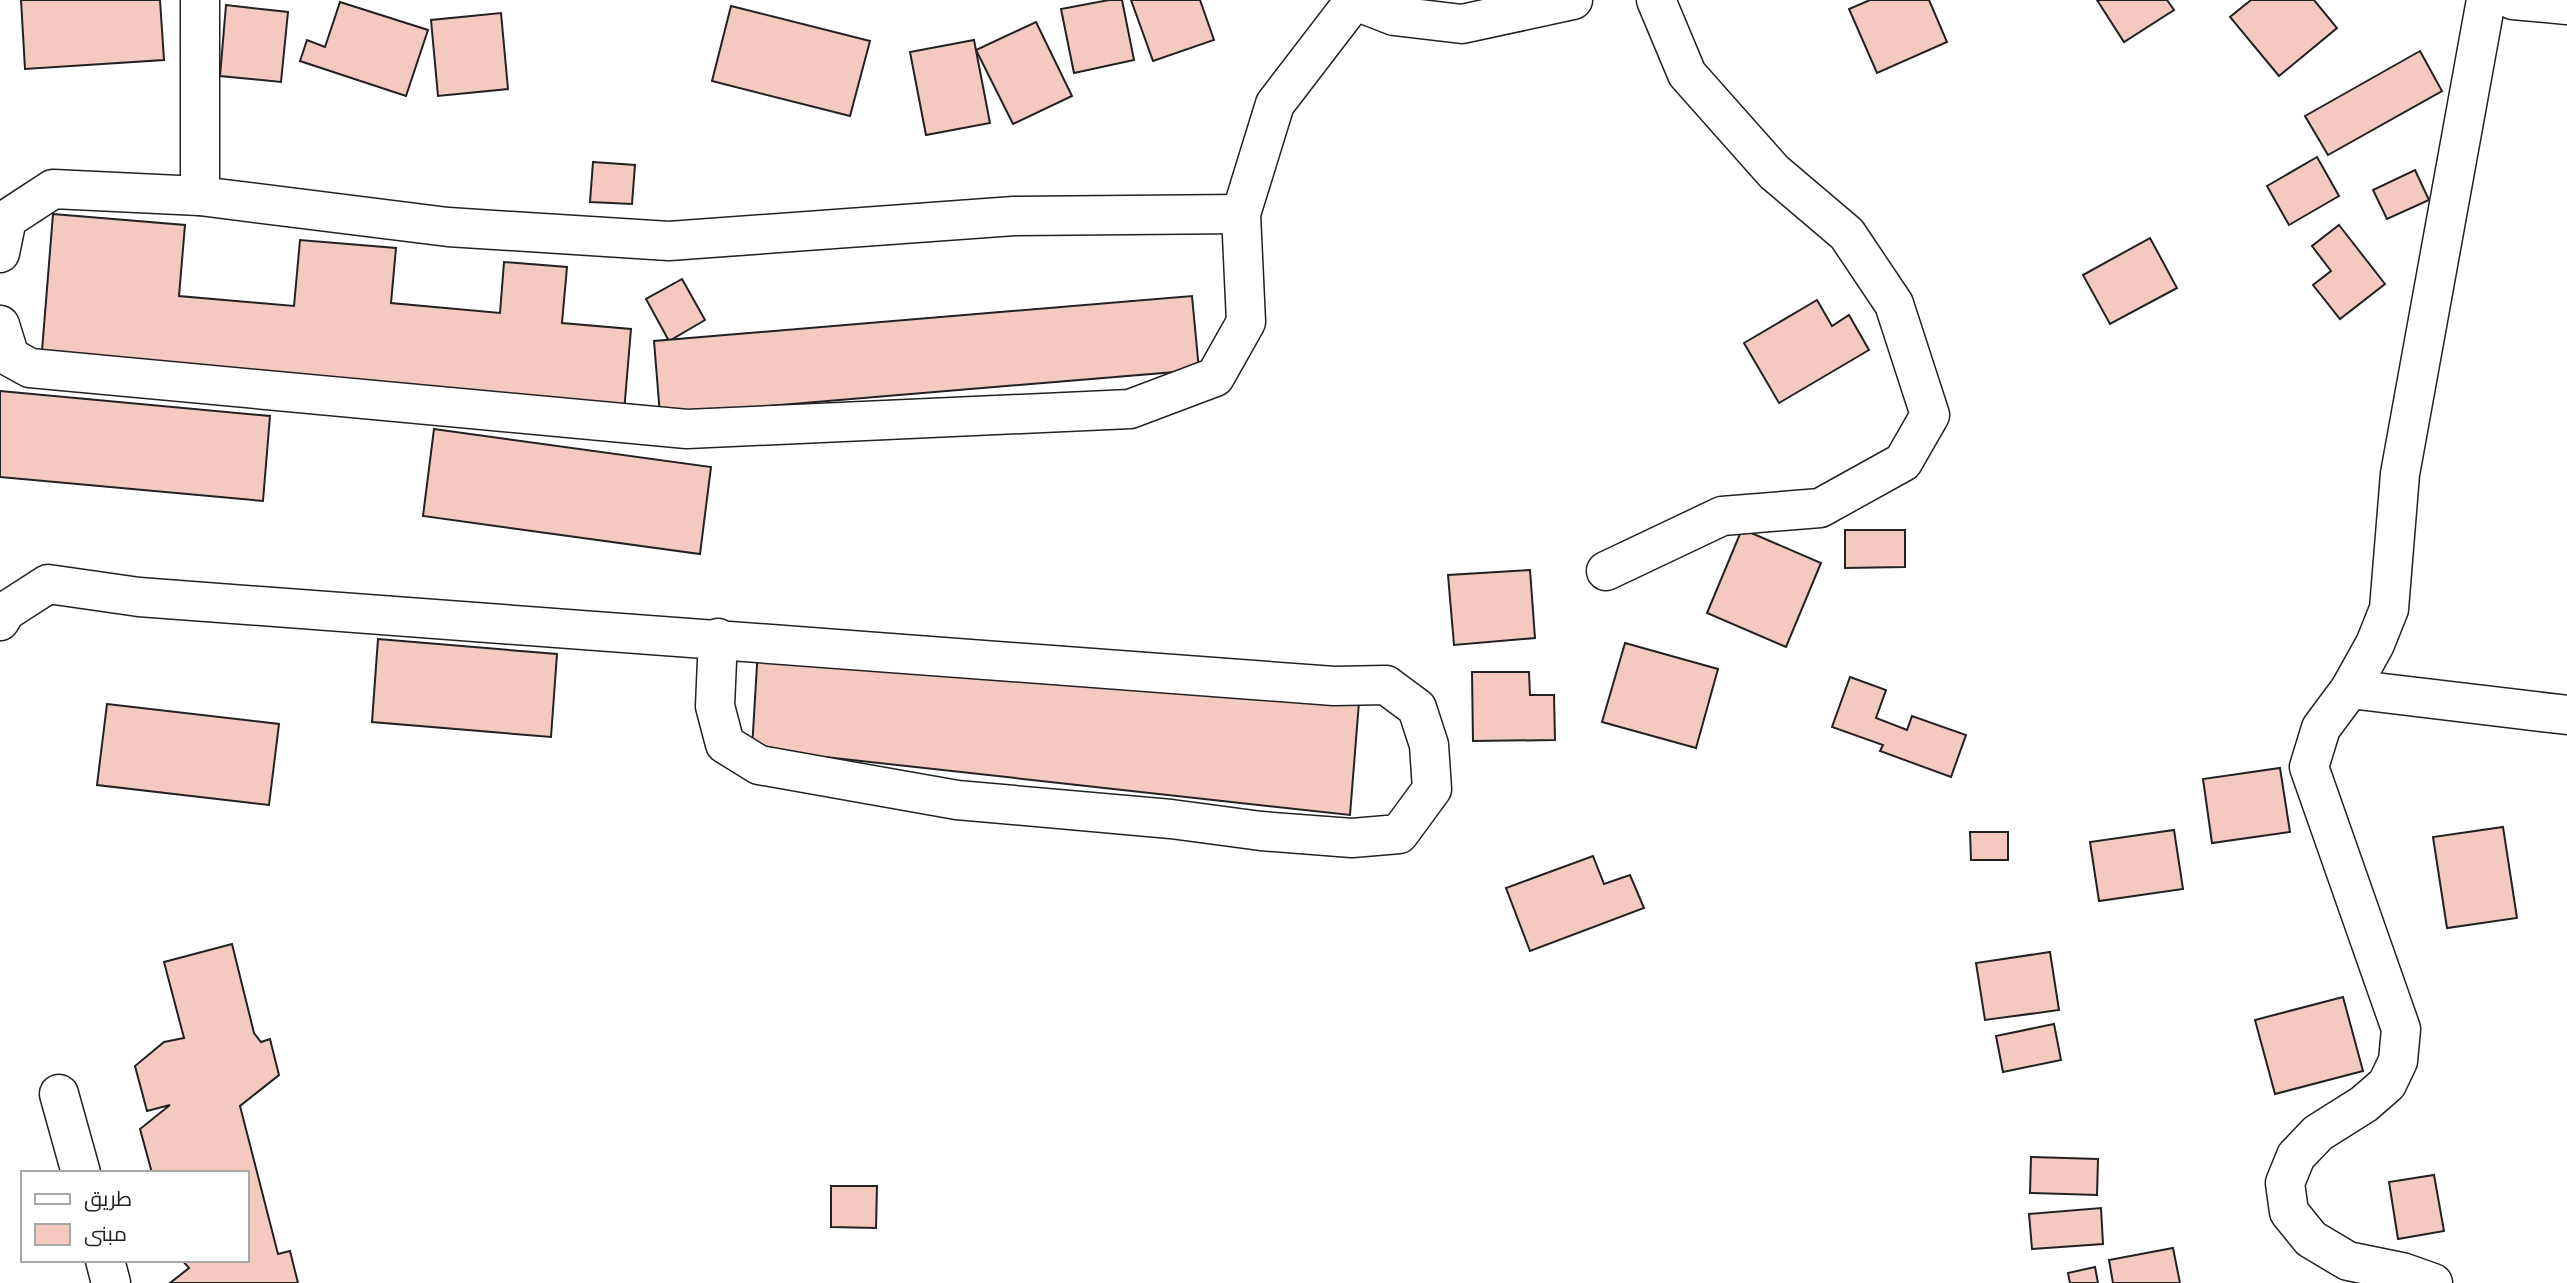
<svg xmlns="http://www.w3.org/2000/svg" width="2567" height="1283" font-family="Manrope,Cairo,sans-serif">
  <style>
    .building { fill: #f3c9c0; stroke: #222; stroke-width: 2 }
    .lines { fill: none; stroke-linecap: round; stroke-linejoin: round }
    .minor-casing { stroke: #222; stroke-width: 41 }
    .minor { stroke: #fff; stroke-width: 38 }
  </style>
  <rect width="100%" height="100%" fill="#fff"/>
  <g class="building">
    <path d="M21,0H160L164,60L25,69Z"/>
    <path d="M1109,0H1122L1134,60L1074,73L1061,9Z"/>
    <path d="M1131,0H1200L1214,40L1153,61Z"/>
    <path d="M1870,0H1929L1947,42L1877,73L1849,9Z"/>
    <path d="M2097,0H2167L2174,10L2124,42Z"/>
    <path d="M2251,0H2314L2337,28L2279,76L2230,17Z"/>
    <path d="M340,2L428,30L406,96L300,61L307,40L325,47Z"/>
    <path d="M226,5L288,12L281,82L220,76Z"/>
    <path d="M731,6L870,41L850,116L712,81Z"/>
    <path d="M501,13L508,89L438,96L431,20Z"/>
    <path d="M1036,22L1072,96L1013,124L976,50Z"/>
    <path d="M974,40L990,123L926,135L910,52Z"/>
    <path d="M2420,51L2442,91L2328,155L2305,116Z"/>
    <path d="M2317,157L2339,196L2289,225L2267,186Z"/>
    <path d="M593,162L635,165L632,204L590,202Z"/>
    <path d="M2415,170L2429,200L2387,219L2373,190Z"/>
    <path d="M53,214L185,225L179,296L294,306L300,240L396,248L391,303L500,313L504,262L567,267L562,323L631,329L624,412L41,363Z"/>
    <path d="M2339,225L2385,284L2340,319L2313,285L2331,271L2312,246Z"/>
    <path d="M2150,238L2177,288L2110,324L2083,275Z"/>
    <path d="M682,279L705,320L669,341L646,299Z"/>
    <path d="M1192,296L1199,370L660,415L654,341Z"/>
    <path d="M1817,300L1832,326L1849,315L1869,350L1779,403L1744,343Z"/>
    <path d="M0,391L270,416L263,501L0,477Z"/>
    <path d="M434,429L711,467L700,554L423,516Z"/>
    <path d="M1742,529L1821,563L1786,647L1707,613Z"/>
    <path d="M1845,530H1905V567L1845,568Z"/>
    <path d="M1530,570L1535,638L1454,645L1448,575Z"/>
    <path d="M378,639L557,654L551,737L372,722Z"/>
    <path d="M1625,643L1718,669L1696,748L1602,722Z"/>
    <path d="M758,648L1359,702L1350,815L752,749Z"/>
    <path d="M1472,672H1529L1530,695H1554L1555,740L1473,741Z"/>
    <path d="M1850,677L1886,690L1876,718L1907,730L1912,716L1966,735L1951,777L1880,751L1883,745L1832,727Z"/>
    <path d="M107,704L279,724L269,805L97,785Z"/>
    <path d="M2280,768L2290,832L2212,843L2203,779Z"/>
    <path d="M2503,827L2517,918L2447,928L2433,837Z"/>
    <path d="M2174,830L2183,889L2099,901L2090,842Z"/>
    <path d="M1970,832H2008V860H1971Z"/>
    <path d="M1593,856L1604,884L1630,875L1644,908L1530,951L1506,888Z"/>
    <path d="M232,944L254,1033L261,1042L270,1039L279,1075L240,1106L278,1254L290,1251L298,1283H170L189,1268L182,1260H247V1173H152L140,1129L170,1105L147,1111L135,1066L164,1042L184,1038L164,962Z"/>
    <path d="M2050,952L2059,1010L1985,1020L1976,963Z"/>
    <path d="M2343,997L2363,1071L2275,1094L2255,1020Z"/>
    <path d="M2054,1024L2061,1060L2003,1072L1996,1036Z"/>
    <path d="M2031,1157L2098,1159L2097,1195L2030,1193Z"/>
    <path d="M2434,1175L2444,1231L2398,1239L2389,1182Z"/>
    <path d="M831,1186H877L876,1228L831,1227Z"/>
    <path d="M2101,1208L2103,1244L2032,1249L2029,1214Z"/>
    <path d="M2173,1248L2180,1283H2113L2109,1260Z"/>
    <path d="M2095,1267L2098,1283H2070L2068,1273Z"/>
  </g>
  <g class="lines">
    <defs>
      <g id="minor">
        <path d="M1353,0L1394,16L1462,24L1573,0"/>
        <path d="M2513,0L2567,5"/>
        <path d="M200,196V0"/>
        <path d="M0,253L7,219L53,189L200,196L448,227L669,241L1014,216L1241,214"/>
        <path d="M0,325L10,357L30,368L687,429L1130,409L1215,377L1246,322L1241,214L1275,104L1354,1"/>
        <path d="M1606,571L1722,516L1820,508L1903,462L1930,415L1894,304L1847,234L1774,172L1687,74L1656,0"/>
        <path d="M0,621L6,611L48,584L139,597L1334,686L1386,685L1417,708L1429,745L1432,789L1399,834L1352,838L1261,831L1171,819L957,800L759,765L725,744L715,706L718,638"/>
        <path d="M2350,689L2567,715"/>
        <path d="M59,1094L81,1173"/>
        <path d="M105,1260L111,1283"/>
        <path d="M2433,1283L2402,1272L2348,1261L2311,1239L2289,1212L2285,1183L2296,1156L2318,1133L2364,1104L2387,1084L2398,1061L2401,1029L2309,767L2321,728L2350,689L2375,644L2389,609L2400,474L2486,0"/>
      </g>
    </defs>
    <use href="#minor" class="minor-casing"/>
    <use href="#minor" class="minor"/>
  </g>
  <rect x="21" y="1171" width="228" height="91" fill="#ffffff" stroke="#a7a7a7" stroke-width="2"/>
  <rect x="35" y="1194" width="35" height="10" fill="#ffffff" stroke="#a7a7a7" stroke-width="2"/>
  <text x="84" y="1206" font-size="21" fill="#222222">طريق</text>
  <rect x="35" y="1224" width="35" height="21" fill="#f3c9c0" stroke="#a7a7a7" stroke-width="2"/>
  <text x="84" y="1241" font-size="21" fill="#222222">مبنى</text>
</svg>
